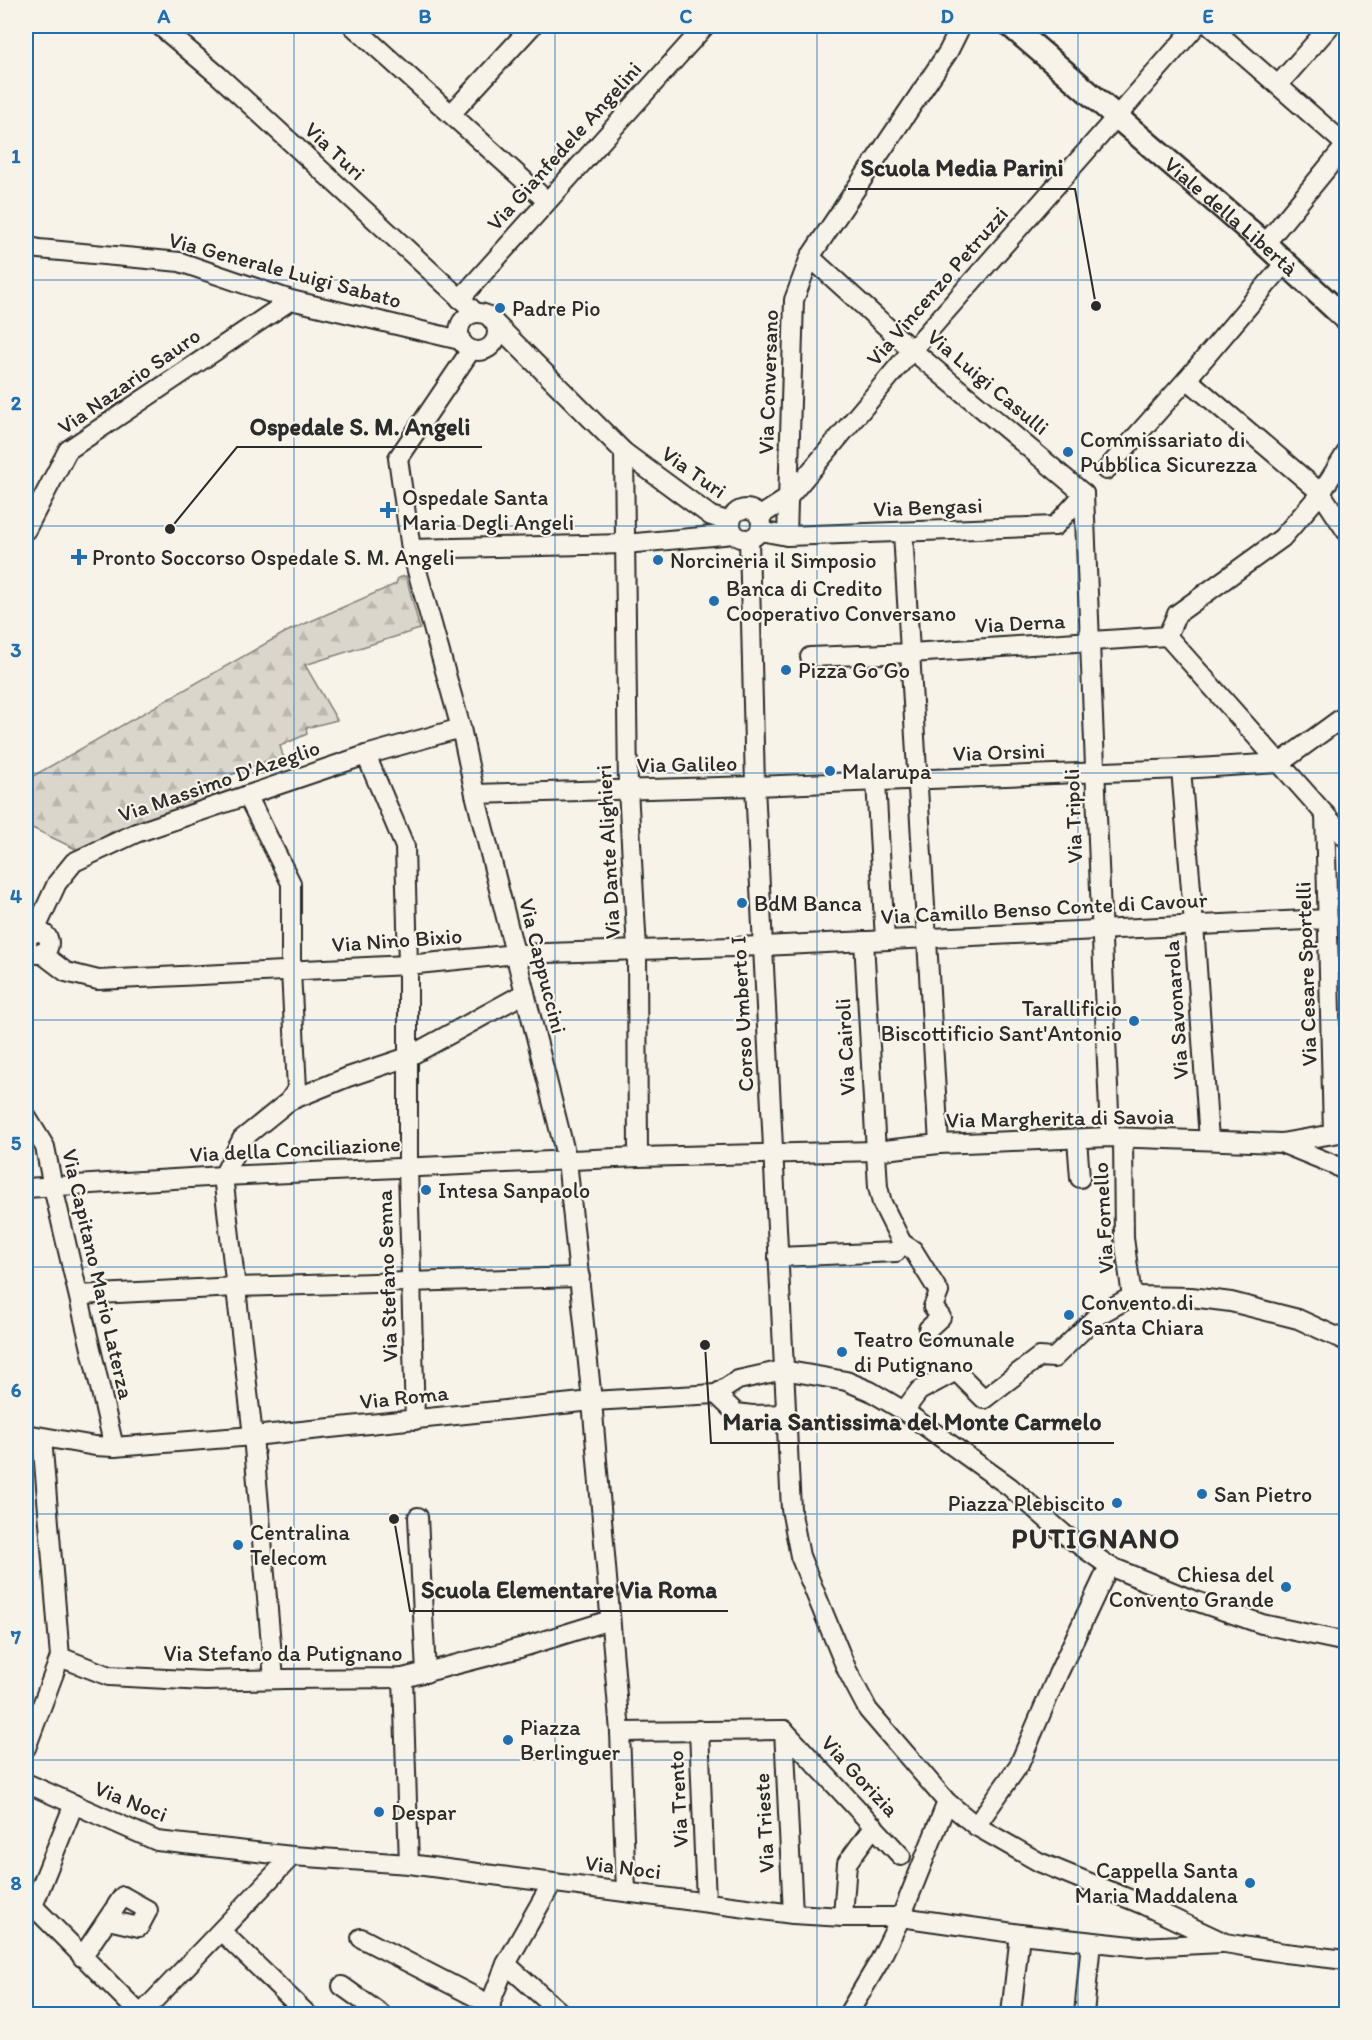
<svg xmlns="http://www.w3.org/2000/svg" width="1372" height="2040" font-family="Itim,sans-serif">
  <style>
    .forest { fill: url(#forest-firs); stroke: #82807c; stroke-width: 1.5 }
    .lines { fill: none; stroke-linecap: round; stroke-linejoin: round }
    .minor-casing { stroke: #2b2b2b; stroke-width: 22 }
    .major-casing { stroke: #2b2b2b; stroke-width: 27 }
    .minor { stroke: #f7f3e8; stroke-width: 18 }
    .major { stroke: #f7f3e8; stroke-width: 22 }
    .grid { fill: none; stroke: #1f6fb2; stroke-width: 1.5; stroke-opacity: 0.55 }
    .poi-dot { fill: #1f6fb2; stroke: #f7f3e8; stroke-width: 2 }
    .labels { text-anchor: middle; dominant-baseline: central; stroke-width: 4.5; stroke-linejoin: round; paint-order: stroke }
    .street-label { font-size: 22px; fill: #2b2b2b; stroke: #f7f3e8 }
    .poi-label { font-size: 22px; fill: #2b2b2b; stroke: #f7f3e8; text-anchor: start }
    .district-label { font-size: 28px; font-weight: bold; letter-spacing: 1.5px; fill: #2b2b2b; stroke: #f7f3e8 }
    .leader { fill: none; stroke: #2b2b2b; stroke-width: 2 }
    .callout-dot { fill: #2b2b2b; stroke: #f7f3e8; stroke-width: 2 }
    .callout-label { font-size: 24px; text-anchor: middle; font-weight: bold; fill: #2b2b2b; stroke: #f7f3e8; stroke-width: 4.5; stroke-linejoin: round; paint-order: stroke }
    .neatline { fill: none; stroke: #1f6fb2; stroke-width: 2 }
    .grid-label { font-size: 20px; text-anchor: middle; font-weight: bold; fill: #1f6fb2 }
  </style>
  <defs>
    <pattern id="forest-firs" width="22" height="20" patternUnits="userSpaceOnUse" patternTransform="scale(1.5)"><rect width="22" height="20" fill="#dad6cc"/><path d="M5 1l3.5 6h-7zM16 11l3.5 6h-7z" fill="#bbb8af"/></pattern>
  </defs>
  <rect width="100%" height="100%" fill="#f7f3e8"/>
  <filter id="ink" filterUnits="userSpaceOnUse"><feTurbulence type="fractalNoise" baseFrequency=".0167" numOctaves="2"/><feDisplacementMap in="SourceGraphic" scale="12" xChannelSelector="R" yChannelSelector="G"/><feConvolveMatrix kernelMatrix="1 2 1 2 8 2 1 2 1" color-interpolation-filters="sRGB"/></filter>
  <g filter="url(#ink)">
    <path class="forest" d="M406,576L420,629L305,665L337,720L306,728L307,734L280,746L285,762L270,769L266,761L226,777L232,793L113,831L93,844L84,853L26,825V780L286,632L396,584L398,578Z"/>
    <g class="lines">
      <defs>
        <g id="minor">
          <path d="M160,26L219,76L476,313"/>
          <path d="M353,26L547,201"/>
          <path d="M1210,26L1346,145"/>
          <path d="M1278,85L1330,26"/>
          <path d="M451,114L532,26"/>
          <path d="M1265,244L1346,145"/>
          <path d="M26,246L39,249L180,262L291,300L460,340"/>
          <path d="M810,257L912,350L1084,494"/>
          <path d="M1285,263L1187,379L1321,493L1346,531"/>
          <path d="M460,299L705,26"/>
          <circle cx="478" cy="332" r="19"/>
          <path d="M492,320L624,452L711,516L731,522"/>
          <path d="M471,350L398,458L411,549L461,728L475,794L567,1160L592,1401L620,1732L626,1891"/>
          <path d="M624,452L628,789L637,950L638,1157"/>
          <path d="M1106,470L1187,379"/>
          <path d="M1084,494L1110,1137"/>
          <circle cx="746" cy="524" r="15"/>
          <path d="M760,516L788,498L912,350L1196,26"/>
          <path d="M26,530L68,450L291,300"/>
          <path d="M760,531L787,536L1055,526L1084,494"/>
          <path d="M903,533L939,1144"/>
          <path d="M787,536L794,300L810,257L948,52L961,26"/>
          <path d="M749,539L755,786L791,1509L800,1556L847,1670L868,1710L947,1802L976,1826L1039,1862L1144,1905L1225,1943L1285,1953L1346,1960"/>
          <path d="M411,549L625,544L734,534"/>
          <path d="M1167,636L1346,838"/>
          <path d="M1167,636L1177,614L1282,538L1321,493L1346,453"/>
          <path d="M810,657L911,653L1167,636"/>
          <path d="M366,755L405,847L408,965V1168L415,1420"/>
          <path d="M1181,769L1194,925L1209,1140"/>
          <path d="M876,781L885,940"/>
          <path d="M475,794L755,786L1181,769L1280,763L1346,715"/>
          <path d="M247,795L291,883V971L297,1089L289,1101L242,1139L223,1176L253,1436L274,1679"/>
          <path d="M1325,814L1333,1133"/>
          <circle cx="38" cy="943" r="11"/>
          <path d="M34,933L57,883L74,862L136,833L366,755L461,728"/>
          <path d="M41,953L66,972L98,980L408,965L516,954L763,946L1328,919"/>
          <path d="M289,1101L348,1077L408,1057L525,993"/>
          <path d="M26,1116L45,1147L53,1187L114,1447"/>
          <path d="M1123,1138L1124,1238L1132,1297"/>
          <path d="M1077,1139L1080,1178"/>
          <path d="M1281,1143L1335,1165L1346,1172"/>
          <path d="M26,1188L223,1176L638,1157L875,1151L939,1144L1110,1137L1281,1143L1346,1132"/>
          <path d="M902,1243L913,1250L939,1292L933,1307L941,1317L928,1329"/>
          <path d="M778,1257L896,1252L902,1243L882,1203L878,1187L864,941"/>
          <path d="M79,1295L236,1287L580,1277"/>
          <path d="M716,1394L736,1413L752,1415L785,1414"/>
          <path d="M904,1411L919,1391L956,1371L984,1399L1039,1357L1054,1358L1098,1315L1133,1296L1191,1297L1231,1302L1298,1319L1346,1341"/>
          <path d="M26,1434L95,1446L114,1447L253,1436L592,1401L716,1394L738,1380L783,1370L846,1381L870,1391L904,1411L1010,1487L1065,1535L1109,1566L1190,1599L1262,1624L1346,1642"/>
          <path d="M418,1517L426,1673"/>
          <path d="M60,1657L109,1676L205,1681L285,1679L403,1678L520,1648L610,1620"/>
          <path d="M403,1678L409,1864"/>
          <path d="M699,1730L706,1902"/>
          <path d="M784,1730L793,1914"/>
          <path d="M784,1730L901,1856"/>
          <path d="M620,1732L784,1730"/>
          <path d="M26,1748L60,1657L42,1438"/>
          <path d="M26,1783L157,1841L292,1856L409,1864L793,1914L843,1917H901L1020,1934L1141,1947L1221,1943"/>
          <path d="M976,1826L1019,1765L1058,1674L1109,1566"/>
          <path d="M33,1906L140,2014"/>
          <path d="M26,1915L33,1906L74,1804"/>
          <path d="M843,1917L847,1863L874,1826"/>
          <path d="M221,1931L307,2014"/>
          <path d="M361,1938L491,2005"/>
          <path d="M82,1957L123,1896L148,1910L139,1927L108,1920"/>
          <path d="M506,1964L562,2014"/>
          <path d="M342,1986L381,2014"/>
          <path d="M141,2014L292,1856"/>
          <path d="M486,2014L506,1964L552,1883"/>
          <path d="M848,2014L879,1962L901,1917L947,1802"/>
          <path d="M1011,2014L1020,1934"/>
          <path d="M1084,2014L1091,1942"/>
        </g>
        <g id="major">
          <path id="s1" d="M1011,26L1265,244L1346,319"/>
        </g>
      </defs>
      <use href="#minor" class="minor-casing"/>
      <use href="#major" class="major-casing"/>
      <use href="#minor" class="minor"/>
      <use href="#major" class="major"/>
    </g>
  </g>
  <path class="grid" d="M294,26V2014M555,26V2014M817,26V2014M1078,26V2014M26,280H1346M26,526H1346M26,773H1346M26,1020H1346M26,1267H1346M26,1514H1346M26,1760H1346"/>
  <g class="poi-dot">
    <circle cx="500" cy="308" r="6"/>
    <circle cx="1068" cy="452" r="6"/>
    <path d="M385 501h6v6h6v6h-6v6h-6v-6h-6v-6h6z"/>
    <path d="M76 548h6v6h6v6h-6v6h-6v-6h-6v-6h6z"/>
    <circle cx="658" cy="560" r="6"/>
    <circle cx="714" cy="601" r="6"/>
    <circle cx="786" cy="670" r="6"/>
    <circle cx="830" cy="771" r="6"/>
    <circle cx="742" cy="903" r="6"/>
    <circle cx="1134" cy="1021" r="6"/>
    <circle cx="426" cy="1190" r="6"/>
    <circle cx="1069" cy="1315" r="6"/>
    <circle cx="842" cy="1352" r="6"/>
    <circle cx="1202" cy="1494" r="6"/>
    <circle cx="1117" cy="1503" r="6"/>
    <circle cx="238" cy="1545" r="6"/>
    <circle cx="1286" cy="1587" r="6"/>
    <circle cx="508" cy="1740" r="6"/>
    <circle cx="379" cy="1812" r="6"/>
    <circle cx="1250" cy="1883" r="6"/>
  </g>
  <g class="labels">
    <g class="street-label">
      <text transform="translate(564 146) rotate(-48)">Via Gianfedele Angelini</text>
      <text transform="translate(335 151) rotate(43)">Via Turi</text>
      <text stroke="none"><textPath href="#s1" startOffset="291">Viale della Libertà</textPath></text>
      <text transform="translate(285 270) rotate(15)">Via Generale Luigi Sabato</text>
      <text transform="translate(937 286) rotate(-49)">Via Vincenzo Petruzzi</text>
      <text transform="translate(129 381) rotate(-35)">Via Nazario Sauro</text>
      <text transform="translate(768 382) rotate(-88)">Via Conversano</text>
      <text transform="translate(988 382) rotate(40)">Via Luigi Casulli</text>
      <text transform="translate(694 472) rotate(35)">Via Turi</text>
      <text transform="translate(928 507) rotate(-2)">Via Bengasi</text>
      <text transform="translate(1020 623) rotate(-3)">Via Derna</text>
      <text transform="translate(999 752) rotate(-2)">Via Orsini</text>
      <text transform="translate(687 764) rotate(-1)">Via Galileo</text>
      <text transform="translate(219 781) rotate(-19)">Via Massimo D'Azeglio</text>
      <text transform="translate(1073 816) rotate(-92)">Via Tripoli</text>
      <text transform="translate(608 852) rotate(-93)">Via Dante Alighieri</text>
      <text transform="translate(1044 908) rotate(-3)">Via Camillo Benso Conte di Cavour</text>
      <text transform="translate(397 940) rotate(-4)">Via Nino Bixio</text>
      <text transform="translate(543 966) rotate(76)">Via Cappuccini</text>
      <text transform="translate(1306 974) rotate(-92)">Via Cesare Sportelli</text>
      <text transform="translate(1176 1010) rotate(-94)">Via Savonarola</text>
      <text transform="translate(742 1014) rotate(-93)">Corso Umberto I</text>
      <text transform="translate(845 1047) rotate(-93)">Via Cairoli</text>
      <text transform="translate(1060 1118) rotate(-1)">Via Margherita di Savoia</text>
      <text transform="translate(295 1149) rotate(-3)">Via della Conciliazione</text>
      <text transform="translate(1103 1218) rotate(-93)">Via Fornello</text>
      <text transform="translate(98 1274) rotate(77)">Via Capitano Mario Laterza</text>
      <text transform="translate(387 1276) rotate(-92)">Via Stefano Senna</text>
      <text transform="translate(404 1397) rotate(-6)">Via Roma</text>
      <text x="283" y="1653">Via Stefano da Putignano</text>
      <text transform="translate(860 1776) rotate(47)">Via Gorizia</text>
      <text transform="translate(678 1799) rotate(-93)">Via Trento</text>
      <text transform="translate(131 1801) rotate(22)">Via Noci</text>
      <text transform="translate(764 1823) rotate(-93)">Via Trieste</text>
      <text transform="translate(623 1867) rotate(7)">Via Noci</text>
    </g>
    <g class="poi-label">
      <text x="512" y="308">Padre Pio</text>
      <text x="1080" y="439">Commissariato di<tspan x="1080" dy="25">Pubblica Sicurezza</tspan></text>
      <text x="402" y="497">Ospedale Santa<tspan x="402" dy="25">Maria Degli Angeli</tspan></text>
      <text x="92" y="557">Pronto Soccorso Ospedale S. M. Angeli</text>
      <text x="670" y="560">Norcineria il Simposio</text>
      <text x="726" y="588">Banca di Credito<tspan x="726" dy="25">Cooperativo Conversano</tspan></text>
      <text x="798" y="670">Pizza Go Go</text>
      <text x="842" y="771">Malarupa</text>
      <text x="754" y="903">BdM Banca</text>
      <text x="1122" y="1008" text-anchor="end">Tarallificio<tspan x="1122" dy="25">Biscottificio Sant'Antonio</tspan></text>
      <text x="438" y="1190">Intesa Sanpaolo</text>
      <text x="1081" y="1302">Convento di<tspan x="1081" dy="25">Santa Chiara</tspan></text>
      <text x="854" y="1339">Teatro Comunale<tspan x="854" dy="25">di Putignano</tspan></text>
      <text x="1214" y="1494">San Pietro</text>
      <text x="1105" y="1503" text-anchor="end">Piazza Plebiscito</text>
      <text x="250" y="1532">Centralina<tspan x="250" dy="25">Telecom</tspan></text>
      <text x="1274" y="1574" text-anchor="end">Chiesa del<tspan x="1274" dy="25">Convento Grande</tspan></text>
      <text x="520" y="1727">Piazza<tspan x="520" dy="25">Berlinguer</tspan></text>
      <text x="391" y="1812">Despar</text>
      <text x="1238" y="1870" text-anchor="end">Cappella Santa<tspan x="1238" dy="25">Maria Maddalena</tspan></text>
    </g>
    <g class="district-label">
      <text x="1096" y="1538">PUTIGNANO</text>
    </g>
  </g>
  <path class="leader" d="M1096 306L1075 189H848M170 529L237 447H482M705 1345L711 1443H1114M394 1519L410 1611H728"/>
  <g class="callout-dot">
    <circle cx="1096" cy="306" r="6"/>
    <circle cx="170" cy="529" r="6"/>
    <circle cx="705" cy="1345" r="6"/>
    <circle cx="394" cy="1519" r="6"/>
  </g>
  <g class="callout-label">
    <text x="962" y="176">Scuola Media Parini</text>
    <text x="360" y="435">Ospedale S. M. Angeli</text>
    <text x="912" y="1430">Maria Santissima del Monte Carmelo</text>
    <text x="569" y="1598">Scuola Elementare Via Roma</text>
  </g>
  <rect width="1372" height="2040" fill="none" stroke="#f7f3e8" stroke-width="66"/>
  <rect x="33" y="33" width="1306" height="1974" class="neatline"/>
  <g class="grid-label">
    <text x="164" y="23">A</text>
    <text x="425" y="23">B</text>
    <text x="686" y="23">C</text>
    <text x="947" y="23">D</text>
    <text x="1208" y="23">E</text>
    <text x="16" y="163">1</text>
    <text x="16" y="410">2</text>
    <text x="16" y="657">3</text>
    <text x="16" y="903">4</text>
    <text x="16" y="1150">5</text>
    <text x="16" y="1397">6</text>
    <text x="16" y="1644">7</text>
    <text x="16" y="1890">8</text>
  </g>
</svg>
